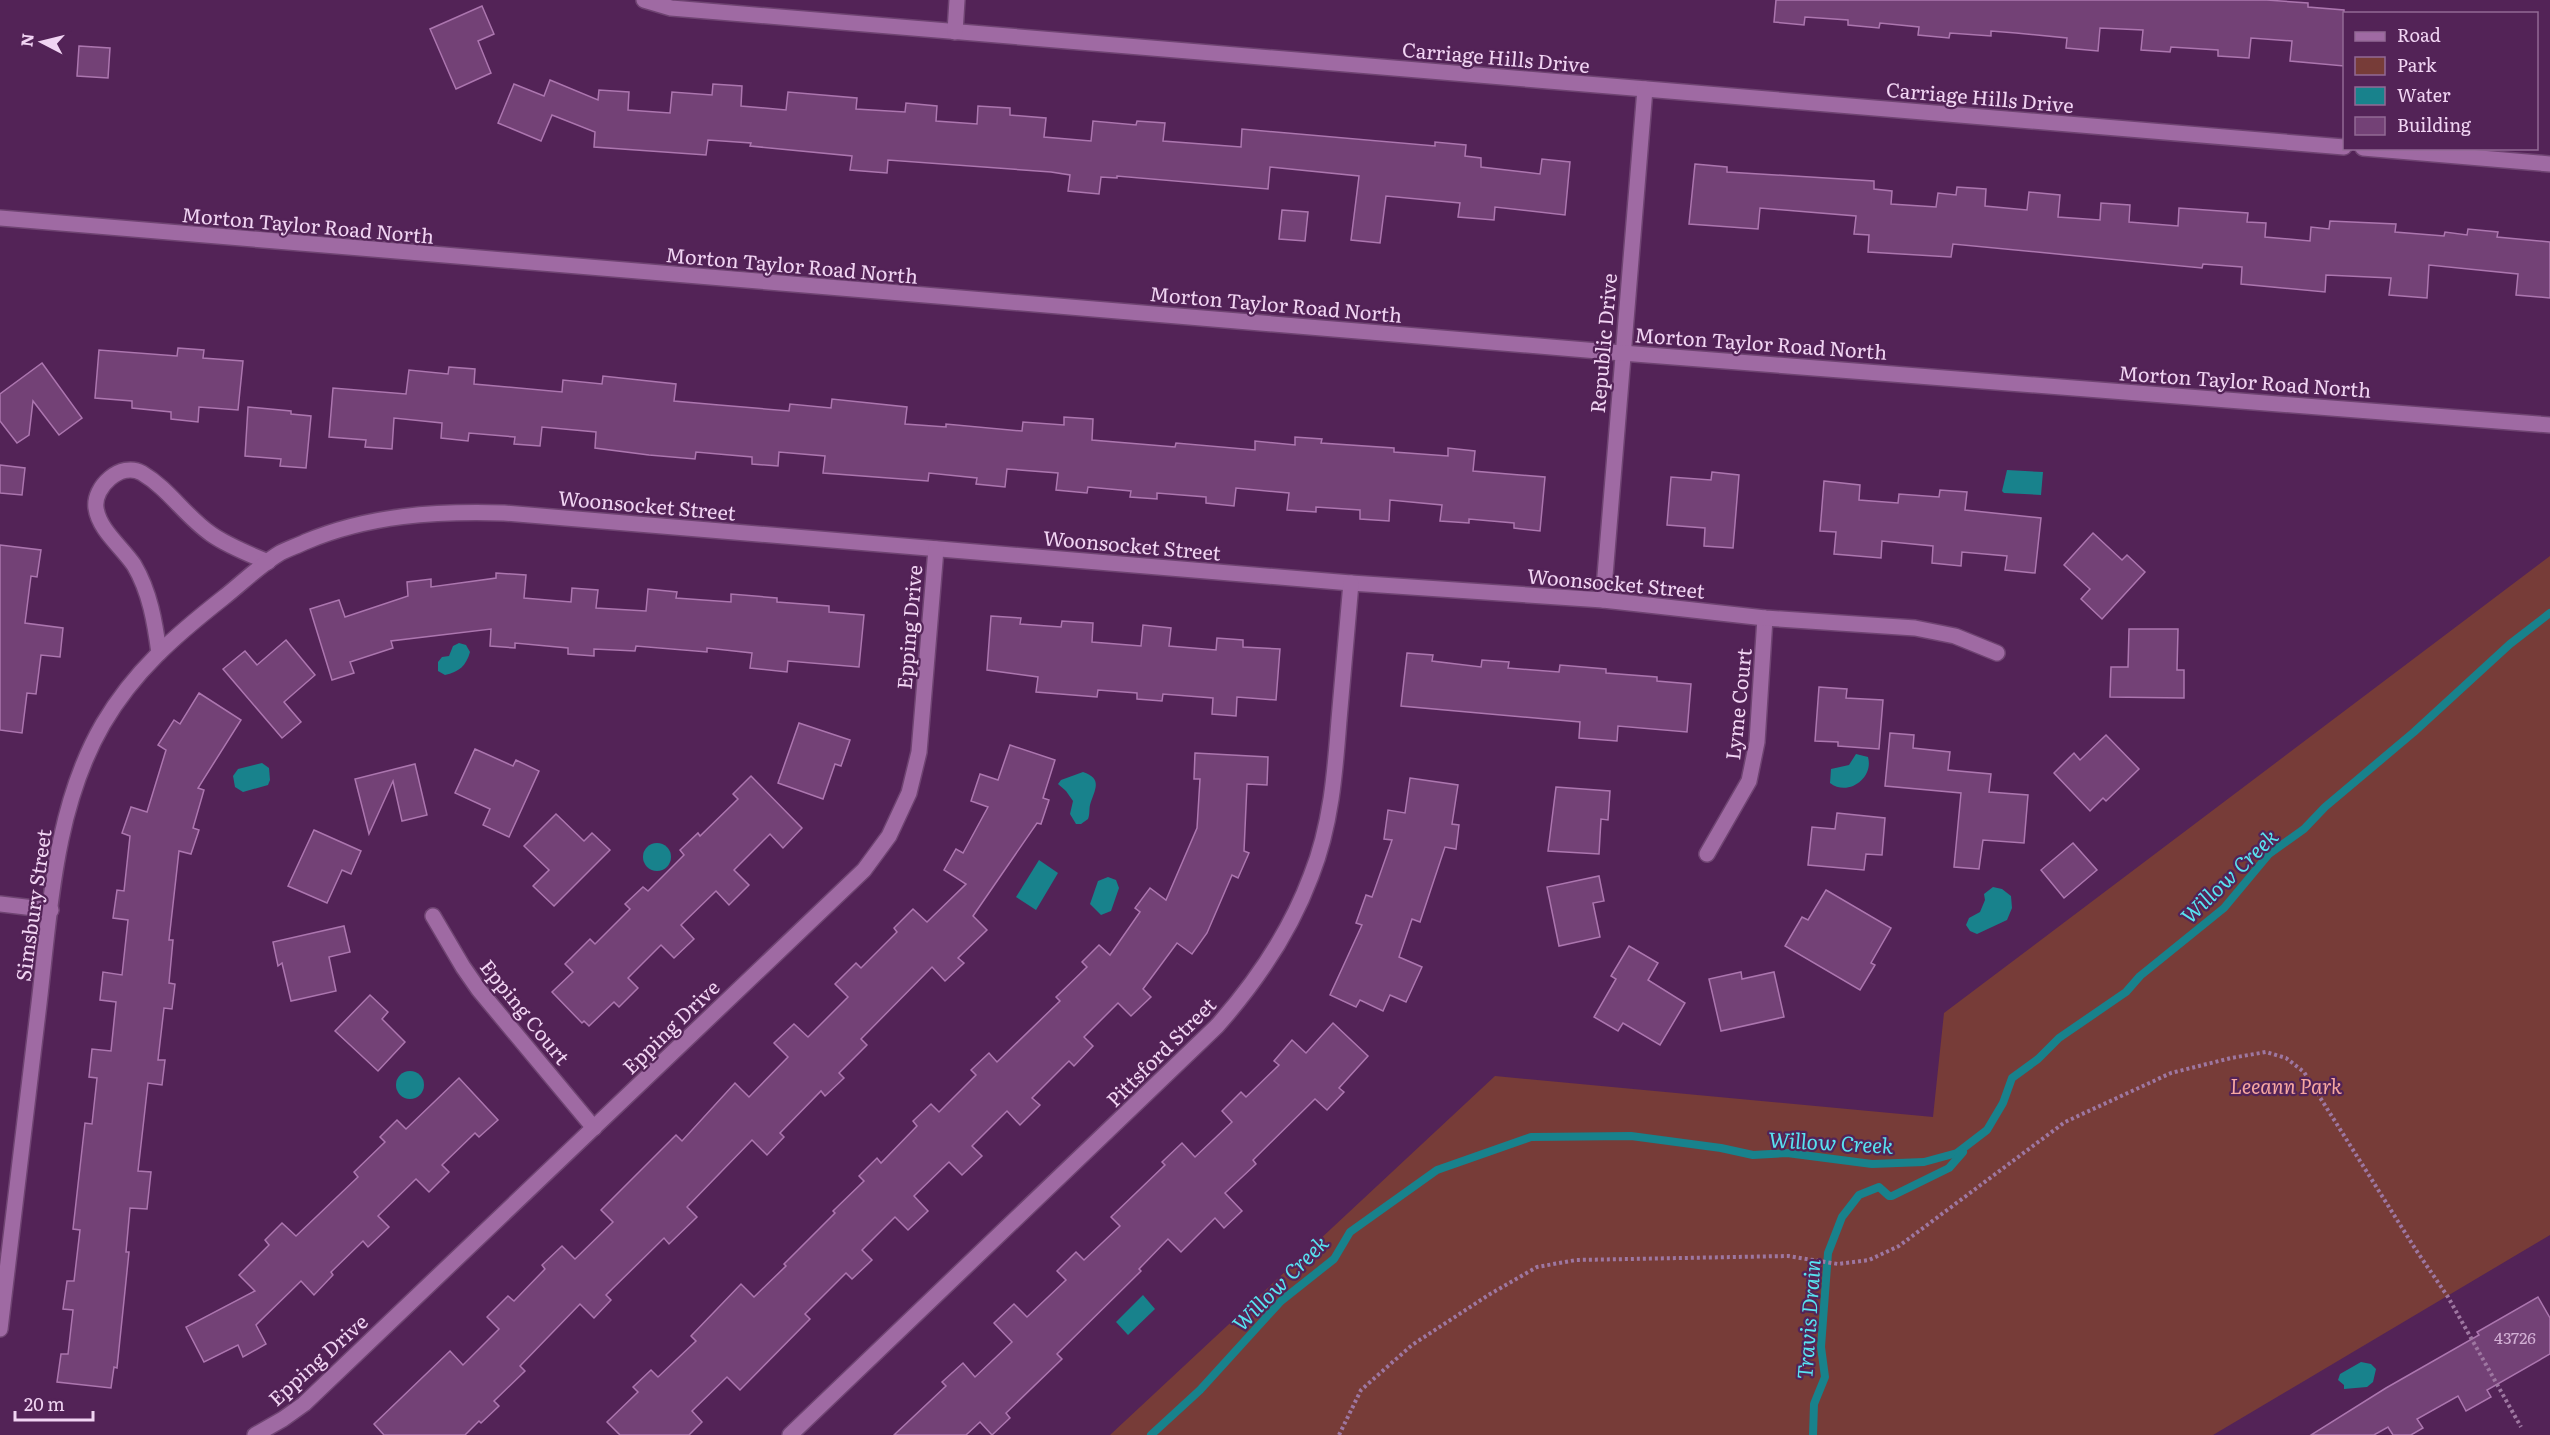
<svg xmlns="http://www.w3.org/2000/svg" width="2550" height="1435" font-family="Literata,serif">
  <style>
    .green { fill: #773c38 }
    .water { fill: #18828c }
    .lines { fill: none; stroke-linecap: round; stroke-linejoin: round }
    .stream { stroke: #18828c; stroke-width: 8 }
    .building { fill: #734176; stroke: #ac76af; stroke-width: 1.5 }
    .minor-casing { stroke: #6f4472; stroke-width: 18 }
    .tertiary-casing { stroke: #6f4472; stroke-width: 18 }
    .path { stroke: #9e77a1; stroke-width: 4; stroke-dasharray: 3 3; stroke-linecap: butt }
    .minor { stroke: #9f6aa3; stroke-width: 15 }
    .tertiary { stroke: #9f6aa3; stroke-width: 15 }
    .labels { text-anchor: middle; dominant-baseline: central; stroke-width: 4.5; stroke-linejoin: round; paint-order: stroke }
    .number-label { font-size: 16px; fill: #d2afd4 }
    .street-label { font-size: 20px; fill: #f1d4f3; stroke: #532357 }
    .park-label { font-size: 20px; font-style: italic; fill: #f7a8a1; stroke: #532357 }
    .water-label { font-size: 21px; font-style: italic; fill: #58e2f0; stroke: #532357 }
  </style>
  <rect width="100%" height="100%" fill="#532357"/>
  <path class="green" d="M2550,556V1235L2213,1435H1110L1495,1076L1933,1117L1944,1013Z"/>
  <g class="water">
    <path d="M2007,470L2043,472L2041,495L2004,493L2002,491Z"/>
    <path d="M459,643L466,645L470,652C466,666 459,672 445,675L438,671V662L442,657L449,656L453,646Z"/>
    <path d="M1856,754L1868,757C1874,778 1848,797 1830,783L1831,769L1849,765Z"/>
    <path d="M262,763L269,768L270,780L268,785L243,792L235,787L233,776L238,769Z"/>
    <path d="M1083,772C1103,779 1095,789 1090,805C1089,810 1090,814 1088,819L1081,824H1076L1070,814L1073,801L1066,791L1058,784L1061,780Z"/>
    <circle cx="657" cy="857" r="14"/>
    <path d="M1039,860L1058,873L1036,910L1016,897Z"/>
    <path d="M1108,877L1116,880L1119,888L1111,911L1101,915L1090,904L1098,881Z"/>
    <path d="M1993,887L2002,889L2011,896L2012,908L2007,920L1977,934L1970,931L1966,925L1969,918L1980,912L1985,900L1984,894Z"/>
    <circle cx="410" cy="1085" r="14"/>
    <path d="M1143,1295L1155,1309L1128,1335L1116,1322Z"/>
    <path d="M2361,1362L2371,1364L2376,1369L2373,1382L2367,1387L2344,1389V1385L2338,1380L2340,1374Z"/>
  </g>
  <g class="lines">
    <g class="stream">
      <path d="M1151,1435L1200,1390L1281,1301L1334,1259L1350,1232L1437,1170L1531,1137L1631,1136L1721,1148L1753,1155L1787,1153L1872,1164L1924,1162L1957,1153L1987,1130L2003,1103L2012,1078L2038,1059L2059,1038L2126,992L2140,976L2224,908L2269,854L2304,829L2325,807L2414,732L2510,644L2550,613"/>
      <path d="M1813,1435L1814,1404L1825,1377L1821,1347L1828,1253L1842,1217L1859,1195L1879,1187L1889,1196H1892L1949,1168L1963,1152"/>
    </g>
  </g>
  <g class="building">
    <path d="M1776,0H2267L2308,3V7L2344,10V66L2290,61L2292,41L2251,38L2249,58L2218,56V50L2171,47L2170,52L2141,50L2143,30L2100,28L2098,51L2066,48L2067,38L2016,33L1991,31V36L1950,33L1949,38L1918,35L1919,27L1880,23L1879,28L1848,25V20L1805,17L1804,25L1774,22Z"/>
    <path d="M482,6L494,34L478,41L491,73L456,89L430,29Z"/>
    <path d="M79,46L110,48L108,78L77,76Z"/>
    <path d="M550,80L598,100L599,90L629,92L628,110L670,113L672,92L712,95L713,84L742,86L741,106L786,110L788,92L857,98L856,109L905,112L906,103L937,106L936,121L977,124L978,106L1010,108V115L1046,118L1044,137L1091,141L1093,121L1136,125L1137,121L1165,123L1163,141L1241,147L1242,129L1435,146V142L1466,145L1465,156L1481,158V167L1540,174L1542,159L1570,162L1565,215L1495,207L1494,220L1458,217L1460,203L1386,196L1380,243L1351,240L1359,176L1270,167L1268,189L1117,176V178L1101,177L1099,194L1068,191L1070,175L1051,172L888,160L887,173L850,170L852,156L750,146L751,143L708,140L706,155L594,147L595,132L552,115L541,141L498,123L514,84L544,96Z"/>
    <path d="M1695,164L1727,167V172L1874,181V189L1892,191L1891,204L1936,207L1938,193L1956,195L1957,187L1986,189L1985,206L2027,210L2029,192L2060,195L2058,217L2100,220L2101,203L2130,205L2129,222L2178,226L2179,208L2248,213L2247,222L2266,223L2265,237L2310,241L2311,227L2329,229L2330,221L2396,224L2395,232L2444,236L2445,232L2467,235L2468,229L2498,232L2497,237L2550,242V298L2516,295L2518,274L2429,265L2427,298L2389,295L2391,278L2326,275L2325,292L2241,284L2242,267L2203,264L2202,268L1953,244L1951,257L1868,252L1869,235L1854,234L1856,216L1760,208L1758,229L1689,224Z"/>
    <path d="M1282,210L1308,212L1305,241L1279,239Z"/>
    <path d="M178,348L204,350L203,358L243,361L238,410L199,407L198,422L171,419V412L132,408V401L95,398L99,350L177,356Z"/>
    <path d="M42,363L82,418L59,435L33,401L29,435L17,443L0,421V394Z"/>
    <path d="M449,367L475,369L474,384L562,392L563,380L602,384L603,376L676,384L674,401L719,405L789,411L790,404L831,408L832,399L907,407L905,424L946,427V424L1022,431L1023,422L1064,425V417L1093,419L1092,440L1175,447L1176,443L1255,450V441L1295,445V437L1322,439L1321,443L1394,448V452L1448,456V448L1475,451L1473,471L1545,477L1540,531L1514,528V523L1469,519V523L1440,521L1442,505L1390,500L1389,521L1360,519V510L1316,507V512L1287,510L1289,493L1236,488L1234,506L1206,503V497L1157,493V499L1130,497L1131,491L1088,487L1087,493L1056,490L1058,473L1007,469L1005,487L976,484L977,478L929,473L928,481L823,473L825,456L779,452L778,466L752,464V457L696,452L695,459L649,455L595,448L596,432L542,427L540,446L514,444L515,437L469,433L468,441L441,438L442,423L394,418L392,449L365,447L366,440L329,437L333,388L406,394L409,370L448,374Z"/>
    <path d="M248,407L291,411V414L311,416L306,468L280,466L281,459L245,456Z"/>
    <path d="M0,465L25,468L22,495L0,493Z"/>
    <path d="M1712,472L1739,475L1733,548L1704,546L1705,528L1667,525L1671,477L1711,480Z"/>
    <path d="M1824,481L1860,485L1859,500L1898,503L1899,494L1939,497L1940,490L1967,492L1965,510L2041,518L2035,573L2005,570L2007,556L1962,552L1961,566L1932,563L1933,546L1882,541L1881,558L1834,554L1836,532L1820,531Z"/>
    <path d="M2093,533L2122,560L2127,555L2145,572L2102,619L2081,599L2090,589L2064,565Z"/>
    <path d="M0,545L41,550L37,577L31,576L25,623L63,628L60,657L41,655L36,694L27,693L22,733L0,730Z"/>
    <path d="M496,573L526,575L524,598L571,602L572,588L598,590L596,608L646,611L648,589L677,592L676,598L731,602V594L777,598V602L829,606V612L864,615L859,667L788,661L787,672L750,668L752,653L707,648V652L636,646L635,651L594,649V656L568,654V648L515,643V648L490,646L491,629L391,641L393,648L350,662L354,673L332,680L310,609L339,600L345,617L408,596L407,582L431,579V587L496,578Z"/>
    <path d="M991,616L1021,618L1020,624L1061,627L1062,621L1093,623L1092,642L1141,646L1143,625L1171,628L1169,646L1216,650L1217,638L1243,640V647L1280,649L1276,700L1237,697L1236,716L1212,714L1213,698L1163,694L1162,701L1137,699V693L1098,690L1097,697L1036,692L1038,677L987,670Z"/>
    <path d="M2129,629H2178L2177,670H2184V698L2110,697L2111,667H2128Z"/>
    <path d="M286,640L315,675L284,702L301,722L282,738L223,669L245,651L257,665Z"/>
    <path d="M1407,653L1433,655L1432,661L1481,667L1482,660L1509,662L1508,668L1559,672L1560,665L1606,669V673L1657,677V681L1691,684L1687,732L1618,726L1617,741L1579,738L1580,722L1401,706Z"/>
    <path d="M1819,687L1847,689L1846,698L1883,700L1879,749L1838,746V742L1815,741Z"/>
    <path d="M199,693L241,720L198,788L204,790L193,828L199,830L191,854L179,851L169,940H173L169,983L175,984L172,1009L164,1008L158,1060H165L162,1085L148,1083L138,1171L151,1172L147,1209L130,1208L126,1252H129L117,1368L114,1367L111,1388L57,1382L61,1354H68L73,1310L63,1309L67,1281H74L80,1230L73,1229L85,1123L92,1124L97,1078L89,1077L92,1049L111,1051L116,1002L100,1000L103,972L122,975L128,920L113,918L117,890L124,891L130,836L122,833L131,807L147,812L166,750L158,745L174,720L180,724Z"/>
    <path d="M799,723L850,740L841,766L835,764L823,799L778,783Z"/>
    <path d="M1890,733L1914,735L1913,748L1950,752L1948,770L1991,774L1989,792L2028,795L2024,843L1983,840L1979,869L1954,867L1961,793L1885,786Z"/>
    <path d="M2106,735L2139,769L2106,801L2103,798L2090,811L2054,773L2074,753L2080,760Z"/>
    <path d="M1010,745L1055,760L1043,798L1049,800L1041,824L1037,823L973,916L987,930L958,958L964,963L945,981L932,967L861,1039L867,1045L839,1073L844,1078L825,1096L821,1091L780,1133L784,1137L767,1155L752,1140L687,1207L697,1217L669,1244L664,1238L606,1295L611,1300L594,1318L580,1304L520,1366L525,1371L494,1401L499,1406L481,1423L479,1421L465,1435H384L374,1424L450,1351L463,1365L499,1329L487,1317L508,1296L514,1301L545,1269L542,1265L562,1246L575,1259L613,1222L601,1210L676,1135L682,1141L735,1083L749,1097L788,1057L774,1043L794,1024L808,1037L848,997L835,984L856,963L861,968L897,932L894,928L913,909L927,922L966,884L944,870L956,849L963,853L988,807L971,801L980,774L998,780Z"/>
    <path d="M475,749L513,766L516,760L539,771L509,837L483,825L490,809L455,793Z"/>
    <path d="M1195,753L1268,757L1267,785L1247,784L1244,851L1249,853L1238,878L1232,875L1207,933L1192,954L1177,943L1143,989L1151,997L1131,1016L1118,1003L1084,1037L1093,1046L1074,1066L1069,1061L1032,1098L1040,1105L1020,1125L1007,1111L972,1146L982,1156L962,1175L949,1162L914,1196L928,1211L908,1230L895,1217L862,1250L872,1260L852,1279L846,1273L805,1314L810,1319L740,1390L727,1377L692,1411L702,1422L689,1435H620L607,1422L638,1392L633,1387L651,1370L658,1377L696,1341L691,1336L741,1284L754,1297L786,1266L784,1264L835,1213L833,1211L864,1181L859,1176L877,1158L881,1163L917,1126L913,1121L931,1104L939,1112L976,1075L971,1070L989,1053L997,1062L1060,1001L1056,997L1087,967L1082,962L1099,945L1110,955L1140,912L1135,908L1150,888L1166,900L1197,828L1200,779H1194Z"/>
    <path d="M415,764L427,815L402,821L393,781L369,834L355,779Z"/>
    <path d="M751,776L802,828L783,848L770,834L734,870L749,885L729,905L716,891L681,925L694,939L674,958L661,945L628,978L638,988L619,1007L614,1002L589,1026L584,1021L582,1023L552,992L573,972L565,964L590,939L595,944L630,909L625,904L643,887L648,891L684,855L680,850L698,833L700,836L738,799L733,794Z"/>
    <path d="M1410,778L1458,785L1452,824L1459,825L1456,849L1445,847L1420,922L1412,919L1399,957L1422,967L1406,1002L1390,995L1383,1011L1360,1000L1356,1007L1330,995L1362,925L1356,923L1366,895L1372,897L1392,840L1384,839L1388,810L1405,813Z"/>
    <path d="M1556,787L1610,791L1608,820L1601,819L1599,854L1548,851Z"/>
    <path d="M1837,813L1885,818L1882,855L1866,854L1864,870L1808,865L1812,827L1835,829Z"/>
    <path d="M556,814L584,841L592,833L610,850L554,906L533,886L549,870L524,846Z"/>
    <path d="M314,830L361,851L351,874L342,870L327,903L288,886Z"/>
    <path d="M2073,843L2097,870L2064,898L2041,870Z"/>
    <path d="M1599,876L1604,901L1593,903L1600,937L1559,946L1547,887Z"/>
    <path d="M1826,890L1891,928L1871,963L1875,965L1860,990L1785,946L1802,917L1808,920Z"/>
    <path d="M344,926L350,952L329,957L336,991L291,1001L282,963L278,966L273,942Z"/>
    <path d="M1629,946L1658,963L1648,980L1685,1003L1660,1045L1623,1023L1618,1031L1594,1017L1616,979L1611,976Z"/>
    <path d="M1741,972L1742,979L1774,972L1784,1017L1721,1031L1709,979Z"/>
    <path d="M370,995L388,1012L382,1019L405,1042L378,1071L335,1031Z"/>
    <path d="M1333,1023L1368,1056L1339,1088L1344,1092L1327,1110L1315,1099L1253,1160L1256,1164L1225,1193L1242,1211L1224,1228L1215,1218L1181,1252L1168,1239L1139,1269L1141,1271L1057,1354L1062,1359L1006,1413L1010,1418L992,1435L980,1422L966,1435H894L946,1386L942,1382L963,1363L975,1377L1012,1342L994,1323L1014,1304L1027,1317L1066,1280L1057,1271L1076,1252L1084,1260L1120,1226L1111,1217L1165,1165L1162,1162L1182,1143L1195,1157L1232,1122L1222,1111L1241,1092L1246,1097L1279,1065L1274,1061L1292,1040L1306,1053Z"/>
    <path d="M459,1078L498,1120L479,1137L475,1133L442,1165L449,1172L429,1192L416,1179L378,1216L389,1227L368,1247L363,1241L331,1272L333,1275L314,1295L301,1281L256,1325L266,1344L243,1357L238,1345L204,1362L186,1327L255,1291L239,1275L269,1245L265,1240L282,1223L296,1236L358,1177L354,1172L385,1142L380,1137L397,1120L406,1129Z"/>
    <path d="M2538,1297L2550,1318V1354L2487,1390L2491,1397L2466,1411L2458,1396L2417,1419L2423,1428L2411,1435H2393L2388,1427L2374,1435H2311L2386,1388L2479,1335L2477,1332Z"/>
  </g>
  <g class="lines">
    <defs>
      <g id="minor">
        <path d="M644,0L671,8L2344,147"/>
        <path d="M955,32L957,0"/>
        <path d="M2363,148L2550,164"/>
        <path d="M1603,600L1645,89"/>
        <path d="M159,653C155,623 150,592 134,565C122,547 99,530 96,508C93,487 121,461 142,473C169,489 185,516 211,534C228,546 249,554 268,562"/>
        <path d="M1707,854L1749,781L1757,742L1765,618"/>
        <path d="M0,904L51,910"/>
        <path d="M433,916L463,967L479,990L594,1128"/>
        <path d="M0,1329C13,1223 25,1118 38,1012C50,915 53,810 103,724C134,671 176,635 223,598C242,583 260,565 280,553C287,549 297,546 305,542C369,515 435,511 504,513L1351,583L1603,600L1765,618L1915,628L1955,636L1997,653"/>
        <path d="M255,1435L283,1419L304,1404L864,870L889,836L909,793L919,752L936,549"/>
        <path d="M790,1435L1217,1026C1257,981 1290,932 1311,876C1331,826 1335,773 1339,720C1343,674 1347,629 1351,583"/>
      </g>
      <path id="tertiary" d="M0,218L1622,353L2550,425"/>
    </defs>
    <use href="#minor" class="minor-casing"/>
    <use href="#tertiary" class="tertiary-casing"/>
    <path class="path" d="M1339,1435L1361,1390L1412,1345L1490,1294L1537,1267L1576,1260L1788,1256L1838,1264L1869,1260L1899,1246L2065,1122L2171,1073L2231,1058L2266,1052L2286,1058L2304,1072L2416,1250L2448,1297L2521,1427"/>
    <use href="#minor" class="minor"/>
    <use href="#tertiary" class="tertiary"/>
  </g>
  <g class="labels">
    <g class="number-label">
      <text x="2515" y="1337">43726</text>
    </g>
    <g class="street-label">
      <text transform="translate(1496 56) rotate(5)">Carriage Hills Drive</text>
      <text transform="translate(1980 96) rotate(5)">Carriage Hills Drive</text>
      <text transform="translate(308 224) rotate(5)">Morton Taylor Road North</text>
      <text transform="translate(792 264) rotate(5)">Morton Taylor Road North</text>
      <text transform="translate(1276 303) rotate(5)">Morton Taylor Road North</text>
      <text transform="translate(1761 342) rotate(4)">Morton Taylor Road North</text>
      <text transform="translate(1602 343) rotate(-85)">Republic Drive</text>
      <text transform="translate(2245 380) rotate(4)">Morton Taylor Road North</text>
      <text transform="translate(647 504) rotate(5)">Woonsocket Street</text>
      <text transform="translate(1132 544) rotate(5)">Woonsocket Street</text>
      <text transform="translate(1616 582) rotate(5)">Woonsocket Street</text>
      <text transform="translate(908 627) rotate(-85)">Epping Drive</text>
      <text transform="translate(1737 704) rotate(-84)">Lyme Court</text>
      <text transform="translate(32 905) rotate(-82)">Simsbury Street</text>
      <text transform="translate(526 1011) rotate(51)">Epping Court</text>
      <text transform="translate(670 1026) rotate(-44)">Epping Drive</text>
      <text transform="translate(1160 1051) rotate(-45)">Pittsford Street</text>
      <text transform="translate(317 1359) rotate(-42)">Epping Drive</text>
    </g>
    <g class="park-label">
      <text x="2286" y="1085">Leeann Park</text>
    </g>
    <g class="water-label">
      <text transform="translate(2228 875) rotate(-44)">Willow Creek</text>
      <text transform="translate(1831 1141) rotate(3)">Willow Creek</text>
      <text transform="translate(1279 1282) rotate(-45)">Willow Creek</text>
      <text transform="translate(1807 1319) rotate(-86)">Travis Drain</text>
    </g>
  </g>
  <rect x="2343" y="12" width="195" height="138" fill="#532357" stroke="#926a95" stroke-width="1.5"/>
  <rect x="2355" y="32" width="30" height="9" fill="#9f6aa3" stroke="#926a95" stroke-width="1.5"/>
  <text x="2397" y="42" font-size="18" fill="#f1d4f3">Road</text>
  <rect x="2355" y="57" width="30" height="18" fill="#773c38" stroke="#926a95" stroke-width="1.5"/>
  <text x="2397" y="72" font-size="18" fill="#f1d4f3">Park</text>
  <rect x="2355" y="87" width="30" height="18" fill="#18828c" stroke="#926a95" stroke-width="1.5"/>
  <text x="2397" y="102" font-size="18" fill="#f1d4f3">Water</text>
  <rect x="2355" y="117" width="30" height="18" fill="#734176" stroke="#926a95" stroke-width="1.5"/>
  <text x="2397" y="132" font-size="18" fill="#f1d4f3">Building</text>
  <g transform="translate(42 42) rotate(277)" stroke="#532357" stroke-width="4.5" paint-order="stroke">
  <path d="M0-4.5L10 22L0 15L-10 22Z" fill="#f1d4f3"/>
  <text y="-9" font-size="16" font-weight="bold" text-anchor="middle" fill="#f1d4f3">N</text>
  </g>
  <path d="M15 1411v9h78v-9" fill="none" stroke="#f1d4f3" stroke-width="3"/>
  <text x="24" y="1411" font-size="18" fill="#f1d4f3" stroke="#532357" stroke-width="4.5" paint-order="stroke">20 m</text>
</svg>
